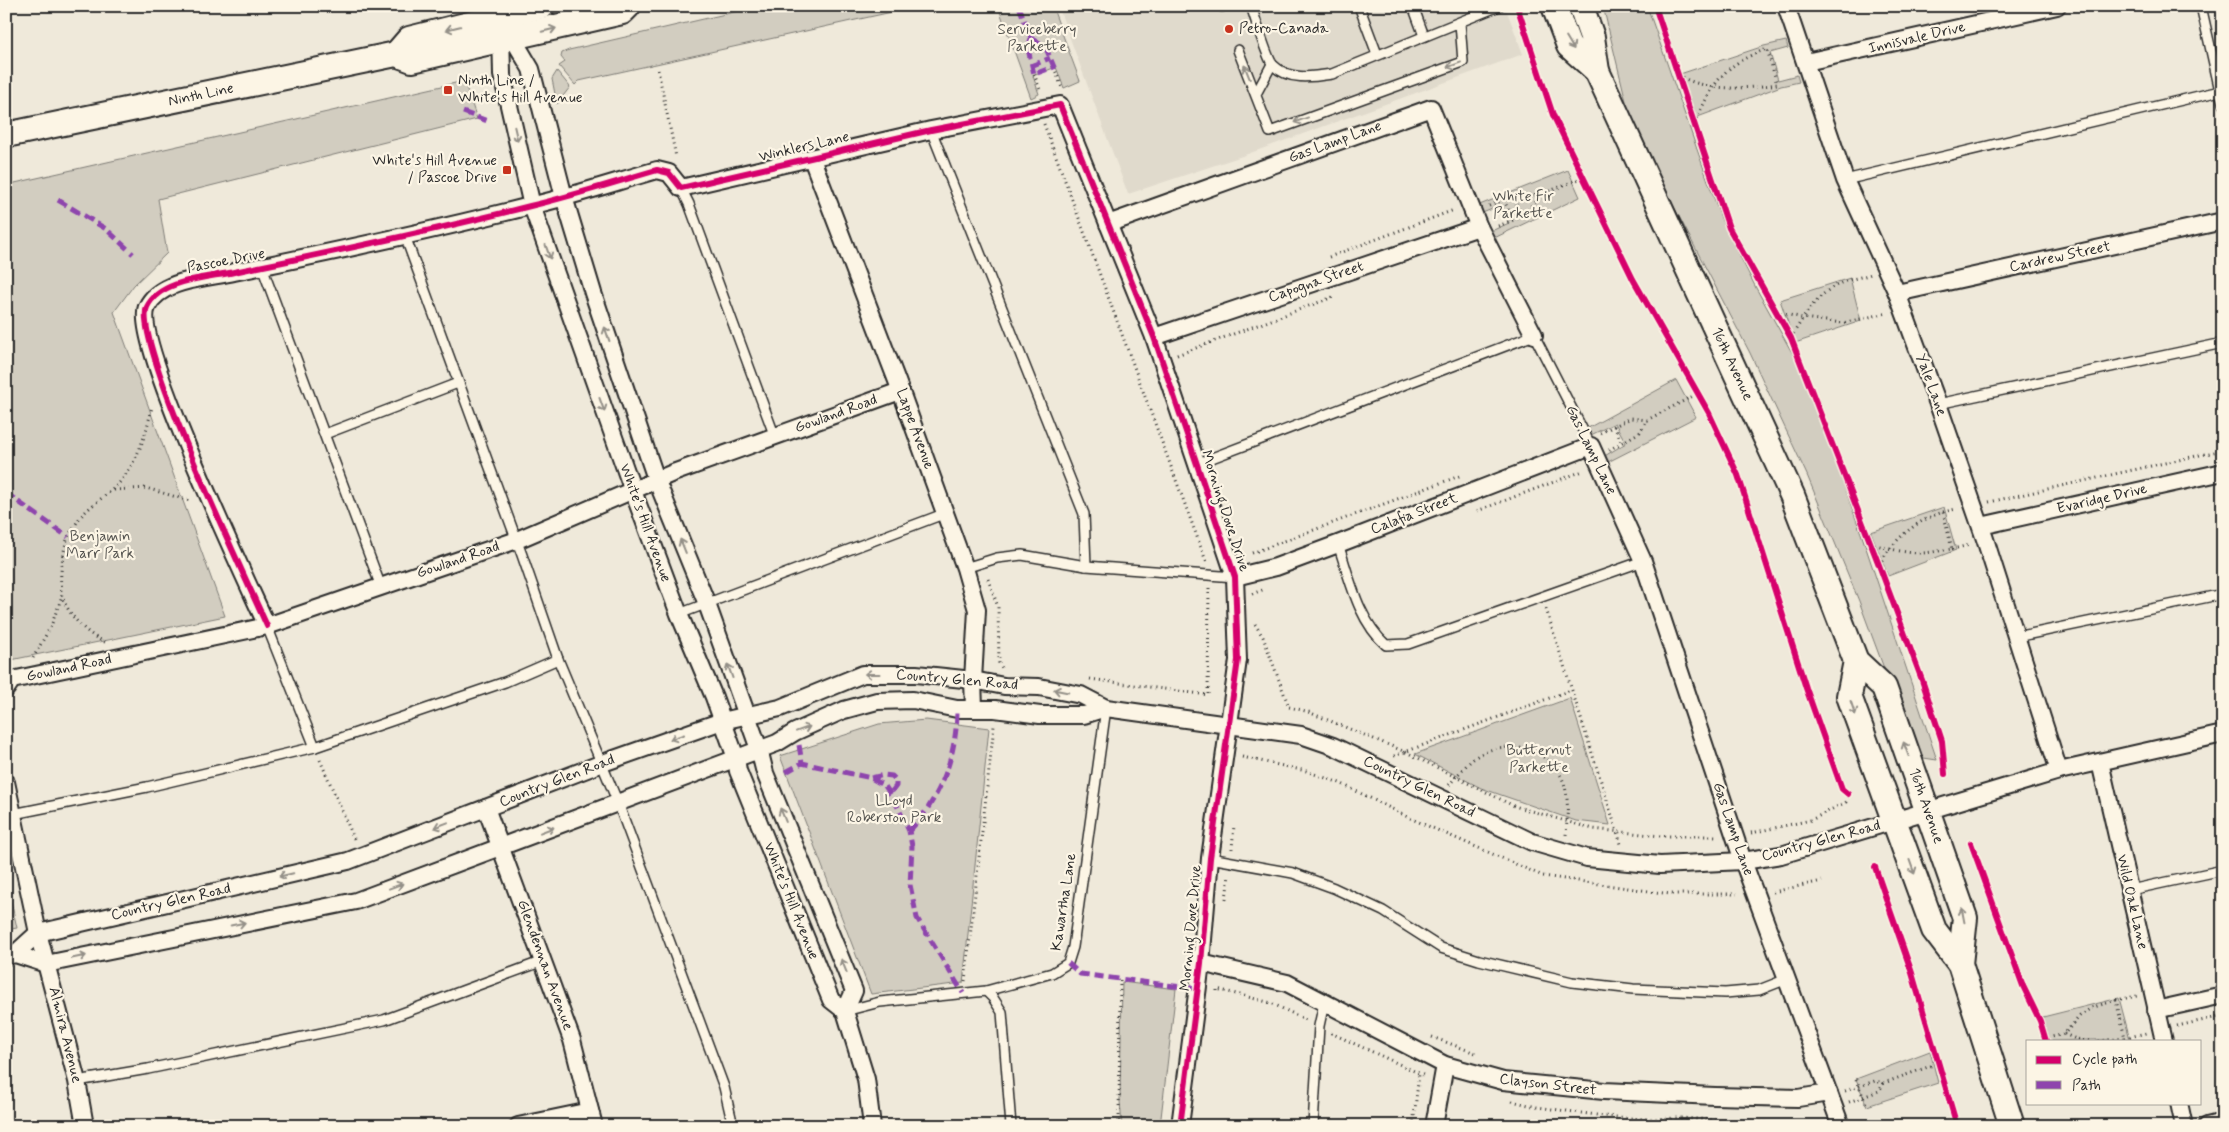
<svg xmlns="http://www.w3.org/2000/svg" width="2229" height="1132" font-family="Mynerve,sans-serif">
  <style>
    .built { fill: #e0dacc }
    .green { fill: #d2cdc0; stroke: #7e7c76 }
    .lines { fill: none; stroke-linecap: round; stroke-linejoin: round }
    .lane-casing { stroke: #2b2b2b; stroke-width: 12 }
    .street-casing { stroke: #2b2b2b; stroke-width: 20 }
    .secondary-casing { stroke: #2b2b2b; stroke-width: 28 }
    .path { stroke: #2b2b2b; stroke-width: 3; stroke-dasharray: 1 4; stroke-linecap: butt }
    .lane { stroke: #fcf5e5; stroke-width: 9 }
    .street { stroke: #fcf5e5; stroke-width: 16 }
    .secondary { stroke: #fcf5e5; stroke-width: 24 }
    .quiet { stroke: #8e44ad; stroke-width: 5; stroke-dasharray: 10 5; stroke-linecap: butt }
    .cycleway-casing { stroke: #fcf5e5; stroke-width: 9 }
    .cycleway { stroke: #d6006c; stroke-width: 6 }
    .oneway { stroke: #949088 }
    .poi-dot { fill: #c8321e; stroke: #fcf5e5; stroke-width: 2 }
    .labels { text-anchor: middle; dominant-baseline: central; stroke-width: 4.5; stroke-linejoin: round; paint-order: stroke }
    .poi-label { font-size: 15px; fill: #2b2b2b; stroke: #fcf5e5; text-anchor: start }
    .park-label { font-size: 15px; fill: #555450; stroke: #fcf5e5 }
    .street-label { font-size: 15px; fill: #2b2b2b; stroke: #fcf5e5 }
  </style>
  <rect width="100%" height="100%" fill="#efe9da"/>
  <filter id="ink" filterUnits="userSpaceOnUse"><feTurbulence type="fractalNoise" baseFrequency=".02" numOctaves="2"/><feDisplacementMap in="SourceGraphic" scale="10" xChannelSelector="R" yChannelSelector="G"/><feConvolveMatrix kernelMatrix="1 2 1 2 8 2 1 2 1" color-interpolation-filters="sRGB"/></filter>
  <g filter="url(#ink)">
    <path class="built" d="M1058,6H1505L1523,54L1242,156L1128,194Z"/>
    <g class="green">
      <path d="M760,6H919L579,81L575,85L559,66L565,62L561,57L562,53L569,50Z"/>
      <path d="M998,6H1052L1080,81L1064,88L1056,67L1033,76L1039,94L1031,98Z"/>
      <path d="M1603,6H1647L1722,221L1756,288L1805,376L1863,539L1937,760L1917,757L1859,601L1807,475L1750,353L1632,126Z"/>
      <path d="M1786,41L1788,48L1770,53L1778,80L1797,75L1799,82L1781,86L1695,118L1680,74L1764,46Z"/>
      <path d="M557,71L570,87L557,104L552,79Z"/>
      <path d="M464,81L477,119L158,199L167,253L134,285L114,312L225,616L6,661V185Z"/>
      <path d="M1568,170L1580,197L1490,240L1487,233L1509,223L1502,205L1480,214L1477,206Z"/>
      <path d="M1850,278L1861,321L1795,343L1780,300Z"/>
      <path d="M1676,380L1696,417L1606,463L1603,457L1626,443L1615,423L1591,435L1588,428Z"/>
      <path d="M1944,507L1956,550L1888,576L1871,532Z"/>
      <path d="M1570,698L1610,825L1576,821L1481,788L1415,754Z"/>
      <path d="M926,720L989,728L963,983L871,994L780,756L879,724Z"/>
      <path d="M6,878L17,928L6,930Z"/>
      <path d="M1122,982L1176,989L1160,1126H1122L1120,1101Z"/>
      <path d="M2119,998L2130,1039L2050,1041L2043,1017Z"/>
      <path d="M1930,1051L1938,1083L1867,1106L1856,1079Z"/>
    </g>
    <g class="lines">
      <defs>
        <g id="lane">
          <path d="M1222,6V7"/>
          <path d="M1251,6C1255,17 1267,59 1273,65C1289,81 1312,77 1332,74L1499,6"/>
          <path d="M1359,6L1377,54"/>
          <path d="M1413,6L1424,36"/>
          <path d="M2201,6L2223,104"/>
          <path d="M1238,50L1270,132L1463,62L1460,23"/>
          <path d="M1256,94L1272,64"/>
          <path d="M931,130L1084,514L1086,566"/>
          <path d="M1845,180L2220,91"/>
          <path d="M681,188L689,204L775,437"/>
          <path d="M405,236L522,555L558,659L618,803L724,1087L733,1126"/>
          <path d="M262,267L381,587"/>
          <path d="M1938,404L2223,343"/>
          <path d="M325,434L458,383"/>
          <path d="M1196,464L1534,335L1591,446"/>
          <path d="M1338,544C1350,579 1358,620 1386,645L1408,644L1643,561"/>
          <path d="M965,568L997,558L1022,555L1086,566L1235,577"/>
          <path d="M679,614L946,513"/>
          <path d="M267,626L315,747"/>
          <path d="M2016,637L2223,594"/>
          <path d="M13,814L147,787L315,747L505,682L558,659"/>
          <path d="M1210,858L1293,873L1334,888L1383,911L1441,948L1479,960L1572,982L1633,989L1725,993L1759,990L1787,979"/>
          <path d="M2130,890L2223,870"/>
          <path d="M986,991L993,998L1002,1012L1011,1126"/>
          <path d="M845,1011L880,1002L986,991L1052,973L1068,963L1073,947L1106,708"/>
          <path d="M77,1081L148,1069L384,1020L543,961"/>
          <path d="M1313,1126L1319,1026L1324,1003"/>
        </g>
        <g id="street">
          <path d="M1786,6L1845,180L1897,293L1938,404L1985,539L2059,771"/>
          <path d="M501,29L502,75L532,206L633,491L679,614L714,697L736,758L738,771L831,1000L845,1011L866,1079L872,1126"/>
          <path d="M508,30L531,69L564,197L593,293L656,479L707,604L759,749L765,773L854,991L845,1011"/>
          <path d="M1806,62L2057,6"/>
          <path d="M812,159L897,381L965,568L977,610L973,680L974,708"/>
          <path d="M1108,224L1431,108L1479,227L1534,335"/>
          <path d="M1897,293L2223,221"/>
          <path d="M1154,337L1479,227"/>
          <path d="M1981,526L2223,472"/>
          <path d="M1235,577L1276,567L1338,544L1591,446L1643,561L1743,861L1841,1126"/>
          <path d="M267,626C247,581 132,340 147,307C160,279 208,278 234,272C333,252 432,231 530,206C573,196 615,182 657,170L669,173L681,188L931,130L1060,105L1154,337L1235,577L1238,660L1210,858L1201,963L1180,1126"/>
          <path d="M6,689L12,680L267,626L517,540L673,473L900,391"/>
          <path d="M2100,762L2164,1041"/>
          <path d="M6,782L38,933L77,1081L85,1126"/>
          <path d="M486,808L572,1040L594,1126"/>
          <path d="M15,954L38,933L348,861L600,764L722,721L780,708L863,674H916L973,680L1004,686L1039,687L1081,695L1106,708L1301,735L1333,746L1532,842L1587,858L1660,865L1743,861L1781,855L2059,771L2223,734"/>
          <path d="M7,956L15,954L46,964L356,901L777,743L795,732L844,710L877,701L913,700L957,709H995L1040,715H1084L1106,708"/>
          <path d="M1201,963L1287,983L1445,1065L1503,1081L1604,1091L1715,1096L1798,1098L1829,1093"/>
          <path d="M2156,1010L2223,995"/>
          <path d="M2179,1103L2184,1126"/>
          <path d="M518,1126L590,1111"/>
          <path d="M1434,1126L1445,1065"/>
          <path d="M2207,1126L2223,1122"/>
        </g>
        <g id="secondary">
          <path d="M1554,6L1569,46L1597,71"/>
          <path d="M1581,6L1592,37L1597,71L1792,495L1856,661L1884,687L1965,918L1960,964"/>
          <path d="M396,54L409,39L542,6"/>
          <path d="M6,135L396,54L412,60L622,12L628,6"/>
          <path d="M1856,661L1849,696L1934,930L1960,964L2012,1126"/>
        </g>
      </defs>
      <use href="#lane" class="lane-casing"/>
      <use href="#street" class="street-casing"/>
      <use href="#secondary" class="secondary-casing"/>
      <g class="path">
        <path d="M1054,67L1062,88"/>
        <path d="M658,70L676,157"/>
        <path d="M1034,74L1041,92"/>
        <path d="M1678,75C1706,92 1746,89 1777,84L1767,49C1722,65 1714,82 1694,124"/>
        <path d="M1044,124L1206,561"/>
        <path d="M1540,195L1584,177"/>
        <path d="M1504,200L1513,220"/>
        <path d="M1489,206L1514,196"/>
        <path d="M1498,226L1524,216L1540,194L1513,197L1522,217"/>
        <path d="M1329,257L1454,210"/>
        <path d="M1776,312L1803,318L1842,323L1888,313"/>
        <path d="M1791,338C1802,319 1815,296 1837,285C1847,279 1860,278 1871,274"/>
        <path d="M1177,355L1333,297"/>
        <path d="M1614,426L1622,443"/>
        <path d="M1600,433L1631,418L1647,420L1697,394"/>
        <path d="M1609,450L1640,432L1647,420"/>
        <path d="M114,490L146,488L190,501"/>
        <path d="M1989,502L2223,450"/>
        <path d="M1477,511L1583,471"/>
        <path d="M1943,512L1956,509"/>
        <path d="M1870,543C1886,548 1904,553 1920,553C1931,553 1942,550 1952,549L1943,512C1915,521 1893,540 1879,565"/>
        <path d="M1952,549L1970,545"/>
        <path d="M1252,553L1462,475"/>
        <path d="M988,579L998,607L999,663L1002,668"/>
        <path d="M1252,594L1265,589"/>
        <path d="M1546,609L1621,844"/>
        <path d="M1255,624L1263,637L1289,707L1306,711L1408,753L1514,806L1593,829L1661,836H1718"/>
        <path d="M105,642C86,634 69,616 62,596C58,583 63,547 69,535C72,530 76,524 79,519C92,502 114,493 126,474C140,454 147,430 152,407"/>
        <path d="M33,658L51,626L62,596"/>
        <path d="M1090,679L1208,695L1209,587"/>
        <path d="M1394,756L1571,690"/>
        <path d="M1242,757L1306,771L1340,783L1412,819L1543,876L1670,894H1737"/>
        <path d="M320,760L355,841"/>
        <path d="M1449,785C1457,776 1466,764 1476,757C1503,738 1547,747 1562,778C1570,796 1567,817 1566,835"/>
        <path d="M1751,833L1811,820L1846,802L1848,794"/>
        <path d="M1232,849L1234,825"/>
        <path d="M1773,892L1822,881"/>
        <path d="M1226,899L1229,875"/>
        <path d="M965,981L994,726"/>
        <path d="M1217,991V989L1271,1003L1308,1021"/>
        <path d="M2116,1000L2137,996"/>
        <path d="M2177,1026L2223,1016"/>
        <path d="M1331,1033L1423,1075"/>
        <path d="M2064,1034L2076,1039L2090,1041"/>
        <path d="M1432,1037L1478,1054"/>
        <path d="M2125,1038L2146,1033"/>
        <path d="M2043,1039L2064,1034L2080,1016L2091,1008L2116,1000L2125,1038L2098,1041"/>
        <path d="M1856,1079L1867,1106"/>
        <path d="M1845,1091L1875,1081L1884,1083L1939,1063"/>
        <path d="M1512,1101L1537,1107L1604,1116L1643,1119L1680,1118L1814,1126"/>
        <path d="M1849,1102L1879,1091L1884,1083"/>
        <path d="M1119,1126L1120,979"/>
        <path d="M1413,1126L1419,1074"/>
      </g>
      <use href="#lane" class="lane"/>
      <use href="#street" class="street"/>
      <use href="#secondary" class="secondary"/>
      <g class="quiet">
        <path d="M1019,6L1031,38L1028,49L1034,74L1054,67L1045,46L1031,38"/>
        <path d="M1031,66L1050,58"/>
        <path d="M463,112L490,122"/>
        <path d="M58,200L106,229L133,254"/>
        <path d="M6,493L68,537"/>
        <path d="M799,745L802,763L871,778L885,786L896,803L909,831L912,846L910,885L917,918L963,993"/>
        <path d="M786,772L802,763"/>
        <path d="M871,778L884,775L892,776L896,780V786L890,794"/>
        <path d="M909,831C941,799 957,754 957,709"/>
        <path d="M1068,963L1080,974L1198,989"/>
      </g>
      <defs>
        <g id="cycleway">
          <path d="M1517,6L1553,115L1633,279L1709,413L1738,475L1806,688L1842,789L1848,794"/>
          <path d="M1655,6L1729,228L1791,338L1879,565L1922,680L1942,741L1945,774"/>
          <path d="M267,626C247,581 132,340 147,307C160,279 208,278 234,272C333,252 432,231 530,206C573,196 615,182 657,170L669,173L681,188L931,130L1060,105L1154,337L1235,577L1238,660L1210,858L1201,963L1180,1126"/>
          <path d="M1971,843L2023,986L2040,1021L2046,1041"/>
          <path d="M1875,867L1912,973L1957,1126"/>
        </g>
      </defs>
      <use href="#cycleway" class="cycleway-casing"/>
      <use href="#cycleway" class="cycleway"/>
    </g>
    <defs><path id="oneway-shaft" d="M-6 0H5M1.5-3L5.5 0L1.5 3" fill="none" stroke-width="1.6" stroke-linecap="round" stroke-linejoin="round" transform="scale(1.25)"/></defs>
    <g class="oneway">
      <use href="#oneway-shaft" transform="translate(453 28) rotate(166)"/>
      <use href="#oneway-shaft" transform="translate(549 30) rotate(-13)"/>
      <use href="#oneway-shaft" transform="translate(1570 43) rotate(59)"/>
      <use href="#oneway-shaft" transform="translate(1454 65) rotate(160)"/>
      <use href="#oneway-shaft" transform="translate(1247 72) rotate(-112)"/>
      <use href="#oneway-shaft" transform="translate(1301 120) rotate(160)"/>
      <use href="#oneway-shaft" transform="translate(516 134) rotate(77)"/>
      <use href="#oneway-shaft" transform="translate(548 252) rotate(71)"/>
      <use href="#oneway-shaft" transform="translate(607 334) rotate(-109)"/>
      <use href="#oneway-shaft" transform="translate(602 405) rotate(70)"/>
      <use href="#oneway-shaft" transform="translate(683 546) rotate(-112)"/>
      <use href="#oneway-shaft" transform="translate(730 671) rotate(-110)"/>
      <use href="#oneway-shaft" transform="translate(872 674) rotate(180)"/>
      <use href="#oneway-shaft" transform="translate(1061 691) rotate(-169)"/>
      <use href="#oneway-shaft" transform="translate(1853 708) rotate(71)"/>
      <use href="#oneway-shaft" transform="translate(803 729) rotate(-20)"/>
      <use href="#oneway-shaft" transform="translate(677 737) rotate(161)"/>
      <use href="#oneway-shaft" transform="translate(1906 749) rotate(-110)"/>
      <use href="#oneway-shaft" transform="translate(783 815) rotate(-112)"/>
      <use href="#oneway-shaft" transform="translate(441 825) rotate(159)"/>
      <use href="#oneway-shaft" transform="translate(547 830) rotate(-21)"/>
      <use href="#oneway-shaft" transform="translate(1912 867) rotate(70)"/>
      <use href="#oneway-shaft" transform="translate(286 875) rotate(167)"/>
      <use href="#oneway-shaft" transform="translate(396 886) rotate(-20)"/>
      <use href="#oneway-shaft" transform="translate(1963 915) rotate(-101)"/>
      <use href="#oneway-shaft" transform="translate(238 924) rotate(-11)"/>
      <use href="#oneway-shaft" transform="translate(79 957) rotate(-12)"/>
      <use href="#oneway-shaft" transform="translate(844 966) rotate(-112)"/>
    </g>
  </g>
  <g class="poi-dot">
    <circle cx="1229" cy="29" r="5"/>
    <rect x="443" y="85" width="10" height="10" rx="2.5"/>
    <rect x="502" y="165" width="10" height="10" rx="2.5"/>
  </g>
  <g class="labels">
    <g class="poi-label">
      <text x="1239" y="29">Petro-Canada</text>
      <text x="458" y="81">Ninth Line /<tspan x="458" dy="17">White's Hill Avenue</tspan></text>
      <text x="497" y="161" text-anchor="end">White's Hill Avenue<tspan x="497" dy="17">/ Pascoe Drive</tspan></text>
    </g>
    <g class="park-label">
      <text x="1037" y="30">Serviceberry<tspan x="1037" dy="17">Parkette</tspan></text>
      <text x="1523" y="197">White Fir<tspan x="1523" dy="17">Parkette</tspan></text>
      <text x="100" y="537">Benjamin<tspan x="100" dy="17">Marr Park</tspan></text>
      <text x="1539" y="751">Butternut<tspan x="1539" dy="17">Parkette</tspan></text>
      <text x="894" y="801">LLoyd<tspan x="894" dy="17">Roberston Park</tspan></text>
    </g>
    <g class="street-label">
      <text transform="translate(1917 38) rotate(-13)">Innisvale Drive</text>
      <text transform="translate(201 95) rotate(-12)">Ninth Line</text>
      <text transform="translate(1335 142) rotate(-20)">Gas Lamp Lane</text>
      <text transform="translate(804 147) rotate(-13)">Winklers Lane</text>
      <text transform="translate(2060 257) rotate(-12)">Cardrew Street</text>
      <text transform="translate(226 261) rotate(-11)">Pascoe Drive</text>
      <text transform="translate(1316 282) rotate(-19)">Capogna Street</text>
      <text transform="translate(1732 364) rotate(65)">16th Avenue</text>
      <text transform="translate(1931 385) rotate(70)">Yale Lane</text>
      <text transform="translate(836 414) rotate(-20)">Gowland Road</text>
      <text transform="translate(915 429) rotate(70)">Lappe Avenue</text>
      <text transform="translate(1591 450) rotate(64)">Gas Lamp Lane</text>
      <text transform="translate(2102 499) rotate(-13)">Evaridge Drive</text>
      <text transform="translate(1225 511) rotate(72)">Morning Dove Drive</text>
      <text transform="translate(1414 514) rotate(-21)">Calafia Street</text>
      <text transform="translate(645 523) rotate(70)">White's Hill Avenue</text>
      <text transform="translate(458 560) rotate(-19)">Gowland Road</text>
      <text transform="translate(69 668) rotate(-12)">Gowland Road</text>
      <text transform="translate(957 680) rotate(5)">Country Glen Road</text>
      <text transform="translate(557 781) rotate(-21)">Country Glen Road</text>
      <text transform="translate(1419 787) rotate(26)">Country Glen Road</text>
      <text transform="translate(1926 806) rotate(71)">16th Avenue</text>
      <text transform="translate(1733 829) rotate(71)">Gas Lamp Lane</text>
      <text transform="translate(1821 841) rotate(-15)">Country Glen Road</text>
      <text transform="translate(791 901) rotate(68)">White's Hill Avenue</text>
      <text transform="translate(171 902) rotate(-13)">Country Glen Road</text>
      <text transform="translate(1064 902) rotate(-81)">Kawartha Lane</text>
      <text transform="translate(2132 902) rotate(77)">Wild Oak Lane</text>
      <text transform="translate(1191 928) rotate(-85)">Morning Dove Drive</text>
      <text transform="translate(545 965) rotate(70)">Glendennan Avenue</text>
      <text transform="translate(65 1035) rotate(76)">Almira Avenue</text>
      <text transform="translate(1548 1085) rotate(7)">Clayson Street</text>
    </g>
  </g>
  <rect width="2229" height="1132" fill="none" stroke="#fcf5e5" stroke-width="25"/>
  <rect x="12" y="12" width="2204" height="1107" fill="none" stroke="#2b2b2b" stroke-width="2" filter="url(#ink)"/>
  <rect x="2026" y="1040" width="175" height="65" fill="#fcf5e5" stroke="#a8a49b"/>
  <rect x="2036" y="1056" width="25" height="8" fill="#d6006c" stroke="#a8a49b"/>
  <text x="2072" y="1064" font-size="15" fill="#2b2b2b">Cycle path</text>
  <rect x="2036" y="1081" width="25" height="8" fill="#8e44ad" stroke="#a8a49b"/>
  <text x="2072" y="1090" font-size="15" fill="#2b2b2b">Path</text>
</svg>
